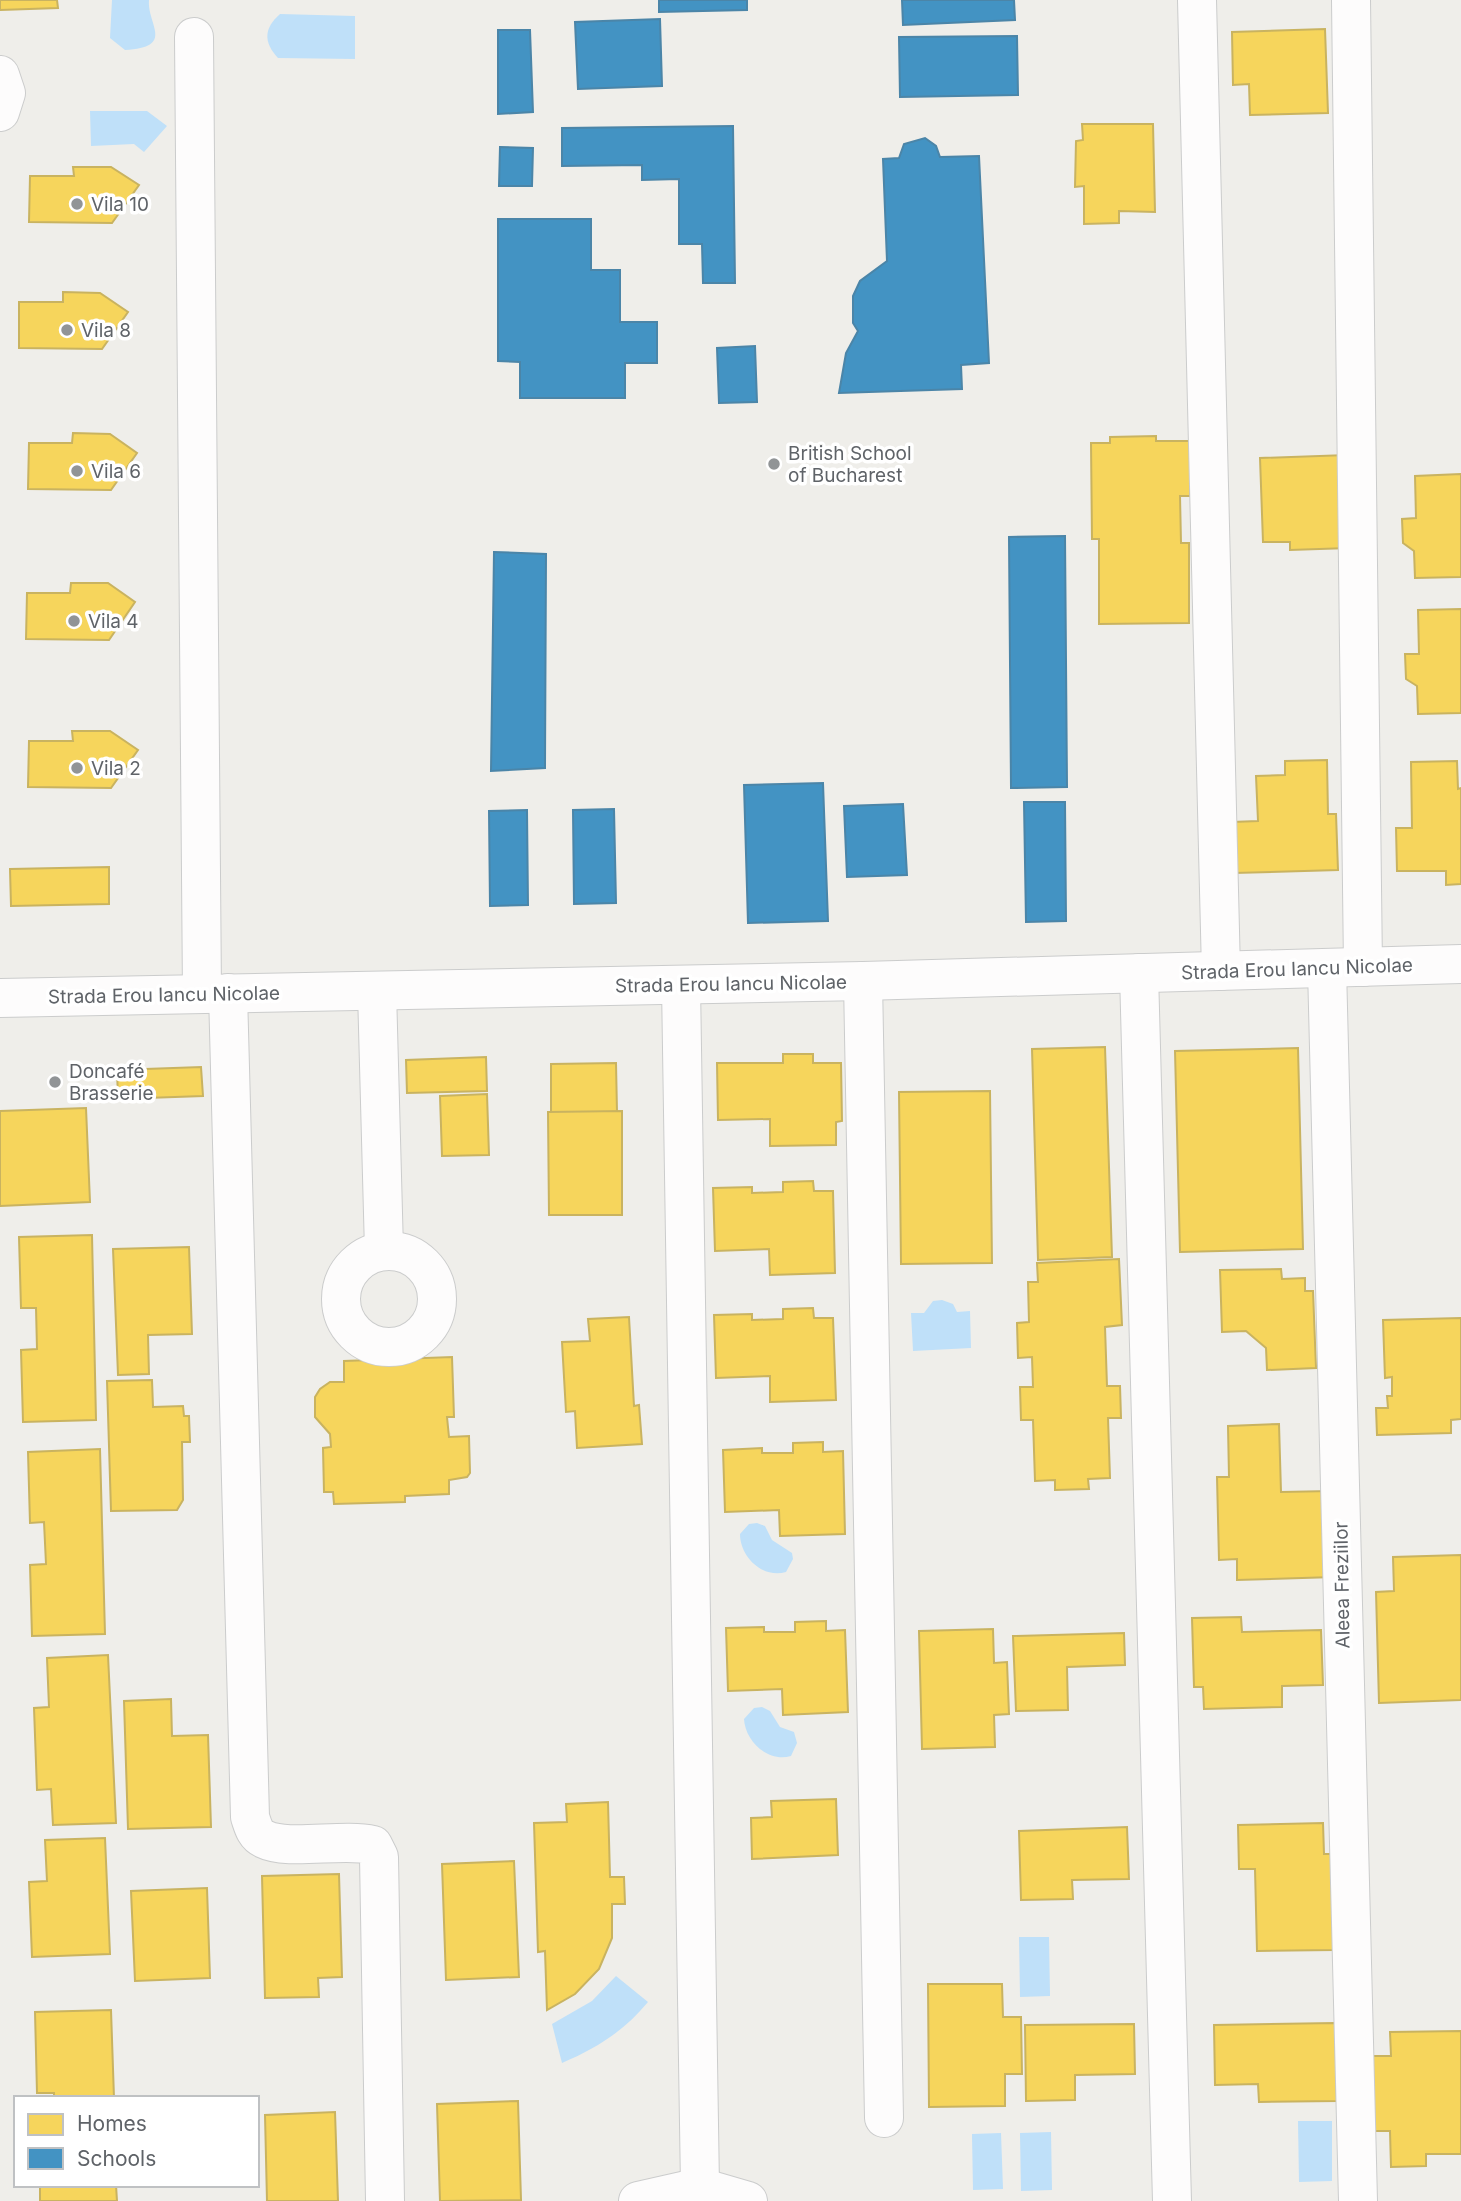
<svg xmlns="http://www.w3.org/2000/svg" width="1461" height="2201" font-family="Inter,sans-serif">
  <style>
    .water { fill: #bfe0f9 }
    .homes { fill: #f6d55c; stroke: #c9b360; stroke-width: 2 }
    .schools { fill: #4393c3; stroke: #4b85a8; stroke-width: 2 }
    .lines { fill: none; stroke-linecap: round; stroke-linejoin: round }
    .minor-casing { stroke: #cbcccc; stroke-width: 40 }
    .tertiary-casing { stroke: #cbcccc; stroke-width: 40 }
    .minor { stroke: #fdfcfc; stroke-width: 38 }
    .tertiary { stroke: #fdfcfc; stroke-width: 38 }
    .poi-dot { fill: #919496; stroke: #fff; stroke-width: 2.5 }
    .labels { text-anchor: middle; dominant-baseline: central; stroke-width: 7; stroke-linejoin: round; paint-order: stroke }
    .poi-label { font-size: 19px; fill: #5f6368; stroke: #fff; text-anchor: start }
    .street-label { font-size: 19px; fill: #5f6368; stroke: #fff }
  </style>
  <rect width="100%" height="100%" fill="#efeeea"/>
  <g class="water">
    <path d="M112,0H149C147,25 176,47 125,50L110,38Z"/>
    <path d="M280,14L355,16V59L278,58C263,42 264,28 280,14Z"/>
    <path d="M90,111H147L167,126L144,152L134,144L91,146Z"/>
    <path d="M942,1300L953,1304L957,1312L970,1311L971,1348L913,1351L911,1313H924L933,1301Z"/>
    <path d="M757,1523L765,1526L772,1540L792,1553L793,1559L786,1572C763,1579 740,1557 740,1534L749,1524Z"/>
    <path d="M762,1707L770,1711L780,1727L794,1732L797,1743L791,1756C768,1763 745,1741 744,1719L754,1708Z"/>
    <path d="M1019,1937H1049L1050,1996L1020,1997Z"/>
    <path d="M616,1976L648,2002C624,2031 597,2048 562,2063L552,2024L592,2001Z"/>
    <path d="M1298,2121H1332V2181L1299,2182Z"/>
    <path d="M1051,2132L1052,2190L1021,2191L1020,2133Z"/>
    <path d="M1001,2133L1003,2189L973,2190L972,2134Z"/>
  </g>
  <g class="homes">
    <path d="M0,0H57L58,8L0,10Z"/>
    <path d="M1325,29L1328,113L1250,115L1249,84L1233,85L1232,32Z"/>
    <path d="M1082,124H1153L1155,212L1119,211V223L1084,224V186L1075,187L1076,141L1083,140Z"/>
    <path d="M73,167H111L139,185L112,223L29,222L30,176H74Z"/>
    <path d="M63,292L100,293L128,312L102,349L19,348V302H63Z"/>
    <path d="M73,433L110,434L137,453L111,490L28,489L29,443H72Z"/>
    <path d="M1156,436V441H1190V496H1180L1181,543H1189V623L1099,624V539H1092L1091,443H1110V437Z"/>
    <path d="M1347,455L1349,548L1290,550V542H1263L1260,458Z"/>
    <path d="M1461,474V577L1415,578L1414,551L1403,543L1402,519L1416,518L1415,476Z"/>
    <path d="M71,583H108L135,602L109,640L26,639L27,593H70Z"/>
    <path d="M1461,609V713L1418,714L1417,686L1406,679L1405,654H1419L1418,610Z"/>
    <path d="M72,731H110L138,750L111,788L28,787L29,741H73Z"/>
    <path d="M1327,760L1328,814H1336L1338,870L1234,873L1232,822L1258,821L1256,776L1285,775V761Z"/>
    <path d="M1457,761L1458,789L1461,788V884L1446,885V871H1397L1396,828H1412L1411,762Z"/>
    <path d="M109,867V904L11,906L10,869Z"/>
    <path d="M1105,1047L1112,1257L1038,1260L1032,1049Z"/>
    <path d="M1298,1048L1303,1249L1180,1252L1175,1051Z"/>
    <path d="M783,1054H813V1063H841L842,1121L836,1122V1145L770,1146V1119L718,1120L717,1063H783Z"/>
    <path d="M486,1057L487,1091L407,1093L406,1060Z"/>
    <path d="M616,1063L617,1112H551V1064Z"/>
    <path d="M201,1067L203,1096L118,1099L117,1070Z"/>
    <path d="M990,1091L992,1263L901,1264L899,1092Z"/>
    <path d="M487,1094L489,1155L442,1156L440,1096Z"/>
    <path d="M86,1108L90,1202L0,1206V1111Z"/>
    <path d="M622,1111V1215H549L548,1112Z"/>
    <path d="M813,1181L814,1191H833L835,1273L770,1275L769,1249L715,1251L713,1188L752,1187V1193L783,1192V1182Z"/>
    <path d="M92,1235L96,1420L23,1422L21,1350L37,1349L36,1308H21L19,1237Z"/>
    <path d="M189,1247L192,1334L148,1335L149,1374L118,1375L113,1249Z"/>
    <path d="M1119,1259L1122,1325L1105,1327L1107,1386H1120L1121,1418H1108L1110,1478L1088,1479L1089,1489L1055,1490V1480L1035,1481L1033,1420H1021L1020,1387H1033L1032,1357L1018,1358L1017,1323L1029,1322L1028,1282H1038L1037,1263Z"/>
    <path d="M1281,1269L1282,1279L1305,1278V1291H1313L1316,1368L1267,1370L1266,1348L1246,1331L1222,1332L1220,1270Z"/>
    <path d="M813,1308L814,1318H833L836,1400L770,1402V1376L716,1378L714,1315L752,1314V1320L783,1319V1309Z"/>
    <path d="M629,1317L634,1406L639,1405L642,1444L577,1448L575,1411L566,1412L562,1342L590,1341L588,1319Z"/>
    <path d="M1461,1318V1419L1451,1420V1433L1377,1435L1376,1408H1388L1387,1396H1392V1377L1385,1378L1383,1320Z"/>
    <path d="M452,1357L454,1417H447L449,1437L469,1436L470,1473L467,1477L449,1480V1494L405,1496V1502L334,1504L333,1492H324L323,1448L331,1447L330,1434L315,1417V1397L320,1389L330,1382H344V1361Z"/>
    <path d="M152,1380L153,1407L183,1406L184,1416H189L190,1442H182L183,1500L177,1510L111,1511L107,1381Z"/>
    <path d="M1279,1424L1281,1492L1331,1491L1334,1577L1237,1580V1559L1219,1560L1217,1477H1229L1228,1426Z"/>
    <path d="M823,1442V1452L843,1451L845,1534L780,1536L779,1510L725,1512L723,1450L762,1448V1453H793V1443Z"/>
    <path d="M100,1449L105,1634L32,1636L30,1565L46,1564L44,1522L30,1523L28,1452Z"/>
    <path d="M1461,1555V1700L1379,1703L1376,1592L1394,1591L1393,1557Z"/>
    <path d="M1241,1617L1242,1632L1321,1630L1323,1685L1282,1686V1707L1204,1709L1203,1687H1194L1192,1618Z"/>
    <path d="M826,1621V1631L845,1630L848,1712L783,1715L782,1689L728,1691L726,1628L764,1627V1632H795V1622Z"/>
    <path d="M993,1629L994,1663L1007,1662L1009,1714L994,1715L995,1747L922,1749L919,1631Z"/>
    <path d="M1124,1633L1125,1665L1067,1667L1068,1710L1016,1711L1013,1636Z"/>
    <path d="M108,1655L116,1823L53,1825L51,1789L37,1790L34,1708L49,1707L47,1658Z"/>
    <path d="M171,1699L172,1736L208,1735L211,1827L128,1829L124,1701Z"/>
    <path d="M836,1799L838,1855L752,1859L751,1818L772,1817L771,1801Z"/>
    <path d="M608,1802L610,1877H624L625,1904H612V1938L599,1969L575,1994L547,2010L545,1951L538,1952L534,1823L567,1822L566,1804Z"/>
    <path d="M1323,1823L1324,1854H1332L1334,1950L1257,1951L1255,1869H1239L1238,1825Z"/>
    <path d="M1127,1827L1129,1879L1072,1880L1073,1899L1021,1900L1019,1831Z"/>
    <path d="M105,1838L110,1954L32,1957L29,1882L47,1881L45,1840Z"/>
    <path d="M514,1861L519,1977L446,1980L442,1864Z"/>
    <path d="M339,1874L342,1977L318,1978L319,1997L265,1998L262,1876Z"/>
    <path d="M207,1888L210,1978L135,1981L131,1891Z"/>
    <path d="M928,1984H1002L1003,2017H1021L1022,2074H1005V2106L929,2107Z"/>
    <path d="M111,2010L114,2098H54V2093H37L35,2012Z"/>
    <path d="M1335,2023L1337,2101L1259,2102L1258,2084L1215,2085L1214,2025Z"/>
    <path d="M1134,2024L1135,2074L1075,2075V2100L1026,2101L1025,2025Z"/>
    <path d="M1461,2031V2154H1426V2166L1391,2167L1390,2131H1370L1369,2056H1391L1390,2032Z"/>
    <path d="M518,2101L521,2200L440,2201L437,2104Z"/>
    <path d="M335,2112L338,2201H267L265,2115Z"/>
    <path d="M40,2185H116L117,2201H40Z"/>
  </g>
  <g class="schools">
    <path d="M659,0H747V10L659,12Z"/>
    <path d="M902,0H1014L1015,20L903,25Z"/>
    <path d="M660,19L662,86L578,89L575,22Z"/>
    <path d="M498,30H530L533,112L498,114Z"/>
    <path d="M1017,36L1018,95L900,97L899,37Z"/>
    <path d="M733,126L735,283H703L702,244H679V179L642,180V165L562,166V128Z"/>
    <path d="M925,138L936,146L940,157L979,156L989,363L961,365L962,389L839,393L846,353L858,331L853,323V296L860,281L887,261L883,159L899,158L904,144Z"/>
    <path d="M500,147L533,148L532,186H499Z"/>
    <path d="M498,219H591V270H620V322H657V363H625V398H520V362L498,361Z"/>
    <path d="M755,346L757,402L719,403L717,348Z"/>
    <path d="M1065,536L1067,787L1011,788L1009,537Z"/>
    <path d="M494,552L546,554L545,768L491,771Z"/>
    <path d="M823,783L828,921L748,923L744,785Z"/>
    <path d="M1024,802H1065L1066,921L1026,922Z"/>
    <path d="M903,804L907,875L847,877L844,806Z"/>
    <path d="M614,809L616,903L574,904L573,810Z"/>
    <path d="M527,810L528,905L490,906L489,811Z"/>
  </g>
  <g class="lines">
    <defs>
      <g id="minor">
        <path d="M1197,0L1221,971"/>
        <path d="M1351,0L1363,967"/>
        <path d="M194,37L202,994"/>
        <path d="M0,75L6,93L0,112"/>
        <path d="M1327,968L1358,2201"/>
        <path d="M1139,973L1172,2201"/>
        <path d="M863,981L884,2118"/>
        <path d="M681,985L700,2187"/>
        <path d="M377,991L384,1250"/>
        <path d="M228,993L250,1817C253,1826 255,1835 264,1839C288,1851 342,1838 373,1845L379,1857L385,2200"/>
        <circle cx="389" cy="1299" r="48"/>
        <path d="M638,2201L700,2187L748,2201"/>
      </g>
      <path id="tertiary" d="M0,998L863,981L1461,964"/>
    </defs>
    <use href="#minor" class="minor-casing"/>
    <use href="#tertiary" class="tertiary-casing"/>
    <use href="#minor" class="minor"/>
    <use href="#tertiary" class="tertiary"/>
  </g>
  <g class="poi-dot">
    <circle cx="77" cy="204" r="7"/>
    <circle cx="67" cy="330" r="7"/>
    <circle cx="774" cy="464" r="7"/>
    <circle cx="77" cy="471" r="7"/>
    <circle cx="74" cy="621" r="7"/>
    <circle cx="77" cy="768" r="7"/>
    <circle cx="55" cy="1082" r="7"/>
  </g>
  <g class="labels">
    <g class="poi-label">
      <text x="91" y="204">Vila 10</text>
      <text x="81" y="330">Vila 8</text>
      <text x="788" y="453">British School<tspan x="788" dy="22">of Bucharest</tspan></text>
      <text x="91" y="471">Vila 6</text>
      <text x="88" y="621">Vila 4</text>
      <text x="91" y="768">Vila 2</text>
      <text x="69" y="1071">Doncafé<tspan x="69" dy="22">Brasserie</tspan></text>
    </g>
    <g class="street-label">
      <text transform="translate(1297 969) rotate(-2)">Strada Erou Iancu Nicolae</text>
      <text transform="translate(731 984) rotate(-1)">Strada Erou Iancu Nicolae</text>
      <text transform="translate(164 995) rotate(-1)">Strada Erou Iancu Nicolae</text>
      <text transform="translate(1342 1585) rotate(-91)">Aleea Freziilor</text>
    </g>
  </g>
  <rect x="14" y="2096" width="245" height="91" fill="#ffffff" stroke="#bfc1c3" stroke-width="2"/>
  <rect x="28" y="2114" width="35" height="21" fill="#f6d55c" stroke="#bfc1c3" stroke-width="2"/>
  <text x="77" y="2131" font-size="21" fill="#5f6368">Homes</text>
  <rect x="28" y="2148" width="35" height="21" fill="#4393c3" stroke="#bfc1c3" stroke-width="2"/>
  <text x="77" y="2166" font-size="21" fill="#5f6368">Schools</text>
</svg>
